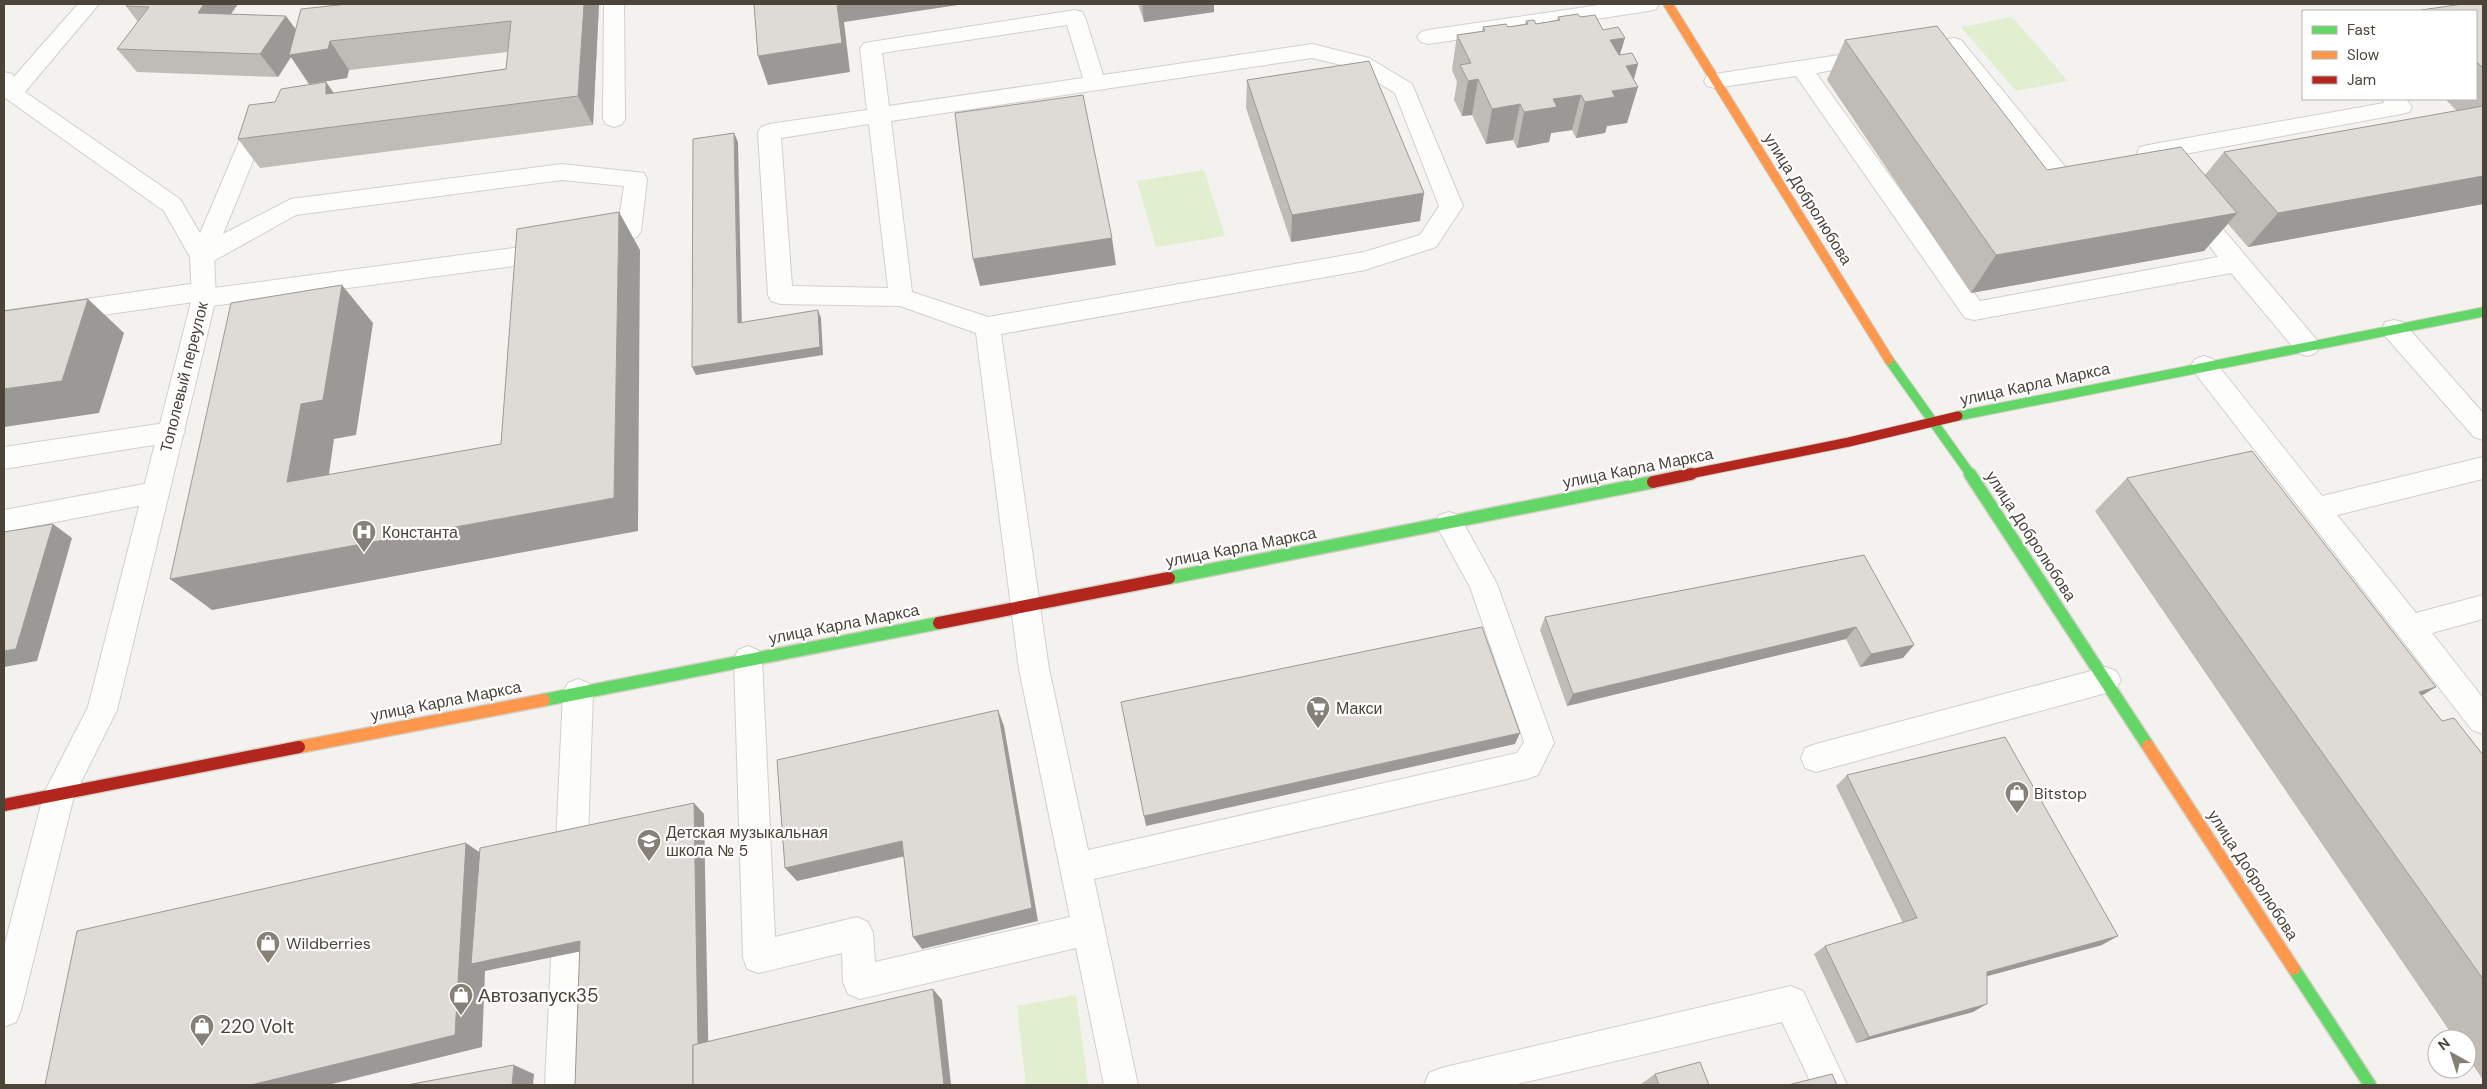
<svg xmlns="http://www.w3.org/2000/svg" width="2487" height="1089" font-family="'DM Sans',sans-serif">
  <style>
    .green { fill: #e1eecf }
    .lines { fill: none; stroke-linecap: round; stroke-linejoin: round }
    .lane-casing { stroke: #d2d0cb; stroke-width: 2 }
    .street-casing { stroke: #d2d0cb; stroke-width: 2 }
    .fast-far1-casing { stroke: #d3cfc5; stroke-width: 11 }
    .fast-casing { stroke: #d3cfc5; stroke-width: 15 }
    .slow-far1-casing { stroke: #d3cfc5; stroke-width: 11 }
    .slow-casing { stroke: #d3cfc5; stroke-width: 15 }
    .jam-far1-casing { stroke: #d3cfc5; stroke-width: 11 }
    .jam-casing { stroke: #d3cfc5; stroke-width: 15 }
    .lane { fill: #fdfdfc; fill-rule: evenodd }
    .street { fill: #fdfdfc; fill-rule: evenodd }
    .fast-far1 { stroke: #63d668; stroke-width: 9 }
    .fast { stroke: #63d668; stroke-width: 12 }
    .slow-far1 { stroke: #ff974d; stroke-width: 9 }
    .slow { stroke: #ff974d; stroke-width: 12 }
    .jam-far1 { stroke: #b3261e; stroke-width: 9 }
    .jam { stroke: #b3261e; stroke-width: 12 }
    .wall { fill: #bfbcb8 }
    .shaded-wall { fill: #9b9996 }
    .building { fill: #dedbd6; stroke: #9b9996 }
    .labels { text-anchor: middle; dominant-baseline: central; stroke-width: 4.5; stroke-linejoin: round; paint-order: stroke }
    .street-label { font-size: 16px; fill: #4b4439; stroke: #fff }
    .poi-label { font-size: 16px; fill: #4b4439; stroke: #fff; text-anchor: start }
    .near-poi-label { font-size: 19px; fill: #4b4439; stroke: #fff; text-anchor: start }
  </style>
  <rect width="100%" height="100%" fill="#f4f2ee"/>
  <g class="green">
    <path d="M2012,17L2068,81L2016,91L1961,27Z"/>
    <path d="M1204,170L1225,236L1156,247L1137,181Z"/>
    <path d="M1076,995L1088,1085H1026L1017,1006Z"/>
  </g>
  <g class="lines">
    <defs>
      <g id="lane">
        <path d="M604,4H624L625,119L622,124L614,127L606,124L603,119Z"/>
        <path d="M1606,4H1659L1656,9L1649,11L1428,44L1421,42L1417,37L1421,32L1428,30Z"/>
        <path d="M1075,10L1082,12L1085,17L1103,75L1312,44L1369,58L1412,84L1463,206L1436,247L1365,270L1001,334L1049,669L1088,850L1517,753L1524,742L1470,587L1435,523L1439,515L1449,512L1459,515L1497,584L1554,743L1538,775L1527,779L1094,879L1138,1085H1104L1076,948L860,999L848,994L843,982L842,953L759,973L747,969L743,957L734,659L738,650L748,646L758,650L762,659L775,937L857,917L868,922L873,933L875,962L1070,917L1019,669L976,333L900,306L780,304L771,301L768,295L758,132L761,127L769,124L867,110L860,48L864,43ZM1067,25L1083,78L889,106L882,53ZM1312,58L1354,68L1395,93L1439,206L1420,235L1364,252L988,317L912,292L891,121ZM869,124L888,288L792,286L781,138Z"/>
        <path d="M1954,38L1961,40L2067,169L2070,175L2067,181L2059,183L2051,181L1949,53L1915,58L1907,56L1904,51L1907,46Z"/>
        <path d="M1872,50L1880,52L1883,57L1880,62L1816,73L1980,301L2218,257L2181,209L2185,203L2193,201L2201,203L2316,339L2319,346L2316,353L2307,356L2298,353L2231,273L1974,320L1965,318L1796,76L1715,88L1707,86L1704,81L1707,76L1715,74Z"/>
        <path d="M4,72L12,74L23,93L20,98L12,100L4,97Z"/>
        <path d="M2382,99H2406L2412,107L2409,112L2401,114L2163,158L2161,166L2153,168L2145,166L2137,153L2140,147L2148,145L2384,103Z"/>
        <path d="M265,111L273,114L276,119L266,129L223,234L291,199L562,164L644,173L647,179L641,231L637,237C622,242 600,250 585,245L581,239L585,233L618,225L624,186L562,180L296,215L210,263L202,266L194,263L190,257L246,125L257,114Z"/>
        <path d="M551,240L559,243L563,249L559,255L521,265L204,307L195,304L194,302L4,329V311L204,282L213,285L214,288L521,247Z"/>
        <path d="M2394,320L2403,322L2483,413V440L2474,437L2385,336L2382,329L2385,322Z"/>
        <path d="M2204,356L2213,359L2322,496L2483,457V479L2337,515L2416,613L2483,595V619L2432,633L2483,698V734L2472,730L2195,373L2191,366L2195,359Z"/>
        <path d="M172,422L181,425L185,432L181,439L172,442L4,469V447Z"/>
        <path d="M155,482L164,485L168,493L164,501L4,532V510Z"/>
        <path d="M2106,667L2116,671L2121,680L2116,689L2106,693L1816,772L1805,768L1801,758L1805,748L1816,744Z"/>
        <path d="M578,679L588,683L593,692L587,866L582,877L571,881L560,877L555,866L563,692L568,683Z"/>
        <path d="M569,901L580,906L585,917L579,1085H545L553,917L558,906Z"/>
        <path d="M1791,986L1803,991L1847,1085H1812L1782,1022L1513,1085H1424L1429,1073L1441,1068Z"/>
      </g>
      <path id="street" d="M78,4H99L25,92L180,199L214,257L216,298L117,710L74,796L21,1010L16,1022L4,1027V947L44,793L88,707L192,298L190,257L164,211L4,97V88Z"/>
      <g id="fast-far1">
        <path d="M1889,360L1971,475"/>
        <path d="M1958,416L2483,312"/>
      </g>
      <g id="fast">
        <path d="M1970,474L2148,746"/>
        <path d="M1169,578L1653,482"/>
        <path d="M544,700L939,623"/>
        <path d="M2294,969L2370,1085"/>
      </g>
      <path id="slow-far1" d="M1668,4L1889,360"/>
      <g id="slow">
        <path d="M2148,746L2294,969"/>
        <path d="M299,747L544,700"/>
      </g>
      <path id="jam-far1" d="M1685,475L1849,442L1958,416"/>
      <g id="jam">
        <path d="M1653,482L1691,474"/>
        <path d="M939,623L1169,578"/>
        <path d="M4,805L299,747"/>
      </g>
    </defs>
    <use href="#lane" class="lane-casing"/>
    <use href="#street" class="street-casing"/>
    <use href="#fast-far1" class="fast-far1-casing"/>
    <use href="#fast" class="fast-casing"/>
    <use href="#slow-far1" class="slow-far1-casing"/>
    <use href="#slow" class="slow-casing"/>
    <use href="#jam-far1" class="jam-far1-casing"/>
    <use href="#jam" class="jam-casing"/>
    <use href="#lane" class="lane"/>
    <use href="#street" class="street"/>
    <use href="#fast-far1" class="fast-far1"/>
    <use href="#fast" class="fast"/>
    <use href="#slow-far1" class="slow-far1"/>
    <use href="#slow" class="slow"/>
    <use href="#jam-far1" class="jam-far1"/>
    <use href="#jam" class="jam"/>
  </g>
  <g class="wall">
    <path d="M128,4H238L231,14L296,30L599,4L593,125L260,168L238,139L275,102L326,82L334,93L506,69L508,52L349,70L347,78L309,84L291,57L278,77L137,72L117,49L138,22L126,6Z"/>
    <path d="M1138,4H1214V12L1144,22Z"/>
    <path d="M2483,4V204L2248,247L2228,224L2204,251L1971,293L1827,80L1845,40L2047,170L2205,175L2224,152L2457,111L2445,99H2476V11H2420L2421,10Z"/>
    <path d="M1558,17H1580L1603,30L1620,55L1638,64L1634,80L1627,123L1607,126L1605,133L1576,138L1572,130L1551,133L1549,142L1517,148L1513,140L1486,144L1472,115L1462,116L1454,100L1457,82L1452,70L1457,35L1482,31L1483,27H1508L1525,24L1526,21L1536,24L1557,20Z"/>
    <path d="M1247,80L1420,221L1291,242L1246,108Z"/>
    <path d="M2127,478L2422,696L2442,721L2483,755V1080L2467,1056V1039H2455L2095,511Z"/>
    <path d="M1864,555L1903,658L1860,667L1846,639L1567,706L1540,630L1545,617Z"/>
    <path d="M1847,775L2102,945L1987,976L1973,1012L1856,1043L1814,954L1825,946L1903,923L1836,786Z"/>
    <path d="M1655,1074L1709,1085H1642L1641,1084Z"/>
  </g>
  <g class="shaded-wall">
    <path d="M204,4H238L215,36L198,13Z"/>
    <path d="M584,4H599L593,125L578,96Z"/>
    <path d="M837,4H965L844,22L850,72L768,85L758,56Z"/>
    <path d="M1142,4H1214V12L1144,22Z"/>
    <path d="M286,16L303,39L330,41L349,70L347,78L309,84L291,57L278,77L260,54Z"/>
    <path d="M1625,38L1614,74L1610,40Z"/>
    <path d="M1638,64L1631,88L1638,87L1627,123L1607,126L1605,133L1576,138L1585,102L1626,66Z"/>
    <path d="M1478,79L1472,115L1462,116L1468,81Z"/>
    <path d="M326,82L346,111L326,94Z"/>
    <path d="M1581,95L1572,130L1551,133L1549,142L1517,148L1524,112L1553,99Z"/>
    <path d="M1520,104L1513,140L1486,144L1492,109Z"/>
    <path d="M734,133L738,142L742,331L738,323Z"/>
    <path d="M2483,176V204L2248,247L2278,213Z"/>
    <path d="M1424,193L1420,221L1291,242L1292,215Z"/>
    <path d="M619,212L640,250L638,531L212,610L170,579L614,498Z"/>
    <path d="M2237,213L2204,251L1971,293L1996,255Z"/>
    <path d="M1112,238L1116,265L980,286L973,259Z"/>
    <path d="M342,285L373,323L356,435L334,439L323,516L287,482L301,404Z"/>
    <path d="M88,299L124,333L99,413L4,427V389Z"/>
    <path d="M818,310L821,318L823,355L696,375L692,367Z"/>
    <path d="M53,524L72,538L37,661L4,667V651Z"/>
    <path d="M1856,627L1846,639L1567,706L1573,694Z"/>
    <path d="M1914,645L1903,658L1860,667L1871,654Z"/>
    <path d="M2436,687L2388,716L2419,692Z"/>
    <path d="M998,710L1004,726L1038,921L922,949L913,937Z"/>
    <path d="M1520,733L1515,744L1146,826L1144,816Z"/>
    <path d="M694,803L704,814L709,1085H698Z"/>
    <path d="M902,841L910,855L797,881L785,868Z"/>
    <path d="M466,843L491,860L580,941L592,949L485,971L482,1047L328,1085H251Z"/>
    <path d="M2118,936L2102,945L1973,980L1987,972Z"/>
    <path d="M933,989L942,1000L951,1085H944Z"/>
    <path d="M1987,1004L1973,1012L1856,1043L1869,1037Z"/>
    <path d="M514,1065L534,1074L533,1085H512Z"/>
  </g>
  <g class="building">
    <path d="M128,4H204L198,13L286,16L260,54L117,49L149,7L126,6Z"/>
    <path d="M348,4H584L578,96L238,139L249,105L275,102L281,89L326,82V94L506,69L511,21L330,41L328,49L289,55L301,9Z"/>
    <path d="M754,4H837L842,43L758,56Z"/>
    <path d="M2463,4H2483V68L2476,61V11H2422L2421,10Z"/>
    <path d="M1578,14L1580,17L1595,15L1603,30L1618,27L1625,38L1610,40L1619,55L1632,53L1638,64L1626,66L1638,87L1612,91L1615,97L1585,102L1581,95L1553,99L1557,107L1524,112L1520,104L1492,109L1478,79L1468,81L1460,65L1471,63L1457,35L1485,31L1483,27L1506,24L1508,27L1528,24L1526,21L1534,20L1536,24L1560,20L1558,17Z"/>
    <path d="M1937,26L2047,170L2181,147L2237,213L1996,255L1845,40Z"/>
    <path d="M1369,61L1424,193L1292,215L1247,80Z"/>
    <path d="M1083,95L1112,238L973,259L955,113Z"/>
    <path d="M2483,106V176L2278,213L2224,152Z"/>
    <path d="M734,133L738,323L818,310L820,347L692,367L693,139Z"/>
    <path d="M619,212L614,498L170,579L231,303L342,285L323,400L301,404L287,482L501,444L517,229Z"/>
    <path d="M88,299L62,381L4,389V311Z"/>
    <path d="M2252,451L2436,687L2419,692L2442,721L2454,718L2483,755V979L2127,478Z"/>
    <path d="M53,524L16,649L4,651V532Z"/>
    <path d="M1864,555L1914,645L1871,654L1856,627L1573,694L1545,617Z"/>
    <path d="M1482,627L1520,733L1144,816L1121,702Z"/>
    <path d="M998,710L1032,908L913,937L902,841L785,868L777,760Z"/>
    <path d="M2005,737L2118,936L1987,972V1004L1869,1037L1825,946L1917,918L1847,775Z"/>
    <path d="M694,803L698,1044L693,1045V1085H575L580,941L471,964L480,848Z"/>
    <path d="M466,843L455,1035L251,1085H45L77,931Z"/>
    <path d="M933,989L944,1085H693V1045Z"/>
    <path d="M1700,1062L1709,1085H1659L1655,1074Z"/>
    <path d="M514,1065L512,1085H407Z"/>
    <path d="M1832,1074L1837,1085H1788Z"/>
  </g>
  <defs>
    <symbol id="hospital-pin" viewBox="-11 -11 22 30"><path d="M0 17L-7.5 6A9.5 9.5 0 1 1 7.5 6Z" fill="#868178" stroke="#fff"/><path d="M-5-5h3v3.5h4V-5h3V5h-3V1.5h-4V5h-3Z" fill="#fff"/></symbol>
    <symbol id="supermarket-pin" viewBox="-11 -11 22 30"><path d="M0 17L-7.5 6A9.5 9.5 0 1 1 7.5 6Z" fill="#868178" stroke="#fff"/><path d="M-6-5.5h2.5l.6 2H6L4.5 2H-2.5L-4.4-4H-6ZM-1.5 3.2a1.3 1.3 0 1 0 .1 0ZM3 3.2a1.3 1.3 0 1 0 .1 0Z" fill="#fff"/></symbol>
    <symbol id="shop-pin" viewBox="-11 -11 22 30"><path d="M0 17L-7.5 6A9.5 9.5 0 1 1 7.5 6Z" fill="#868178" stroke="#fff"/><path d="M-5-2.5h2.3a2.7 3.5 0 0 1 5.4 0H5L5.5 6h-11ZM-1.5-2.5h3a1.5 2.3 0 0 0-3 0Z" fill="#fff"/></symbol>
    <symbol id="school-pin" viewBox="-11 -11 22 30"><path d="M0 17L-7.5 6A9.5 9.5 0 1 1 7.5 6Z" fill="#868178" stroke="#fff"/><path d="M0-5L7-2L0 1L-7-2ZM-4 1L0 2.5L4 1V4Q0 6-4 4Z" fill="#fff"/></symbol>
  </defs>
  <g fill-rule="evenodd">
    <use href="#hospital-pin" x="350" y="518" width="28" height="38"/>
    <use href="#supermarket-pin" x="1304" y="694" width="28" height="38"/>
    <use href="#shop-pin" x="2003" y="779" width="28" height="38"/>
    <use href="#school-pin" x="635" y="827" width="28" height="38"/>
    <use href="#shop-pin" x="254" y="929" width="28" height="38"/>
    <use href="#shop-pin" x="447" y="981" width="28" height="38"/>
    <use href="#shop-pin" x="188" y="1012" width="28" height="38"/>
  </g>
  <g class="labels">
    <g class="street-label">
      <text transform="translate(1808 199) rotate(58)">улица Добролюбова</text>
      <text transform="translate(184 377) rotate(-76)">Тополевый переулок</text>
      <text transform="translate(2035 384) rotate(-12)">улица Карла Маркса</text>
      <text transform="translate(1638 468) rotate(-11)">улица Карла Маркса</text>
      <text transform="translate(2031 536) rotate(57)">улица Добролюбова</text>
      <text transform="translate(1241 547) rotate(-11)">улица Карла Маркса</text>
      <text transform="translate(844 624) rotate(-11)">улица Карла Маркса</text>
      <text transform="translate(446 701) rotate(-11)">улица Карла Маркса</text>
      <text transform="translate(2253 875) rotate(57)">улица Добролюбова</text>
    </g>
    <g class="poi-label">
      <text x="382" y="532">Константа</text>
      <text x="1336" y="708">Макси</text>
      <text x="2034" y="793">Bitstop</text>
      <text x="666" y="832">Детская музыкальная<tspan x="666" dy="18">школа № 5</tspan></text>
      <text x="286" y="943">Wildberries</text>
    </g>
    <g class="near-poi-label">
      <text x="478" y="995">Автозапуск35</text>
      <text x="220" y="1026">220 Volt</text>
    </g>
  </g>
  <rect width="2487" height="1089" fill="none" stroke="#4b4439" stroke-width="10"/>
  <rect x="2302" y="10" width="175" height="90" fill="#ffffff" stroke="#b7b4b0"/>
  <rect x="2312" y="26" width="25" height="8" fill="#63d668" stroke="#b7b4b0"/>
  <text x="2347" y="35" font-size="15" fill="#4b4439">Fast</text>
  <rect x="2312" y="51" width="25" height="8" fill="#ff974d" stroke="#b7b4b0"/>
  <text x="2347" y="60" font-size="15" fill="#4b4439">Slow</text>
  <rect x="2312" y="76" width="25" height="8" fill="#b3261e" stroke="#b7b4b0"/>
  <text x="2347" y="85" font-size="15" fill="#4b4439">Jam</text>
  <g transform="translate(2452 1054) rotate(321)"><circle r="24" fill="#ffffff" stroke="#b7b4b0"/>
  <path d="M0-4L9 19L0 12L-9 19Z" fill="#868178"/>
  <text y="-8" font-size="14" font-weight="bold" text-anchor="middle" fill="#4b4439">N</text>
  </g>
</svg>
